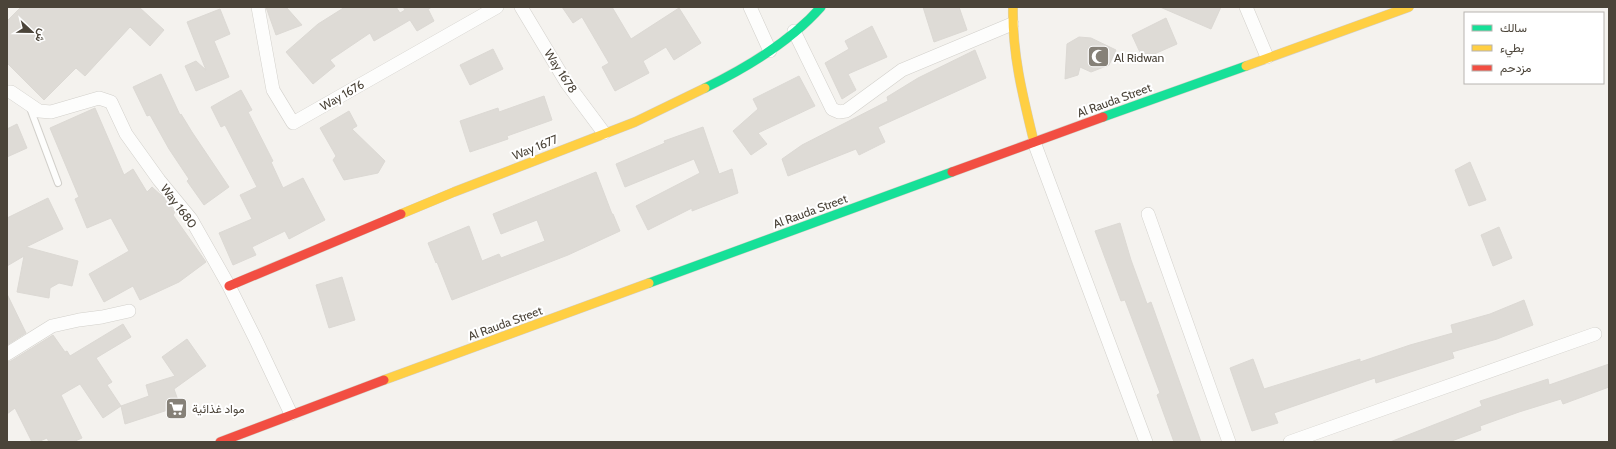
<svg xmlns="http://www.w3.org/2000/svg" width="1616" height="449" font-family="Cabin,Vazirmatn,sans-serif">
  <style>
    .building { fill: #dedbd6; stroke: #dcd9d4 }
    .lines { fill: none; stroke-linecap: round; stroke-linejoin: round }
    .lane-casing { stroke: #d2d0cb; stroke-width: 8 }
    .street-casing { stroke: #d2d0cb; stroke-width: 14 }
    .fast-casing { stroke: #d3cfc5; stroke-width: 10 }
    .slow-casing { stroke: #d3cfc5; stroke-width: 10 }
    .jam-casing { stroke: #d3cfc5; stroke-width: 10 }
    .lane { stroke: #fdfdfc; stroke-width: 6 }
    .street { stroke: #fdfdfc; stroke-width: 13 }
    .fast { stroke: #16e098; stroke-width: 9 }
    .slow { stroke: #ffcf43; stroke-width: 9 }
    .jam { stroke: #f24e42; stroke-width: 9 }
    .labels { text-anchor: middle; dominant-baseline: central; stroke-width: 4; stroke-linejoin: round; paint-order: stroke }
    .poi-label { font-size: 12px; fill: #4b4439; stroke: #fff; text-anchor: start }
    .street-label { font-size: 12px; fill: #4b4439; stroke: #fff }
  </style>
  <rect width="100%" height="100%" fill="#f4f2ee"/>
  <g class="building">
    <path d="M21,7H139L164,30L150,46L130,27L85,76L76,68L44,100L7,63V21Z"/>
    <path d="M266,7H286L302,25L276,35Z"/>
    <path d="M345,7H396L400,13L405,10L403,7H432L428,9L434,21L417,31L410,20L374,41L370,33L330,60L335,66L313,84L286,52L318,24Z"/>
    <path d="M562,7H612L631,39L679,8L701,43L674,60L666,47L643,61L649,73L615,91L602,67L609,63L582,17L573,23Z"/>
    <path d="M923,7H959L967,30L934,42Z"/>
    <path d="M1160,7H1221L1211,29Z"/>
    <path d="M220,9L230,34L214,41L229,77L196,91L185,66L196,61L206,70L187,22Z"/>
    <path d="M1166,18L1177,44L1143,59L1132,35Z"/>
    <path d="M872,26L887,57L848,74L856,90L842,99L825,63L849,49L845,41Z"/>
    <path d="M1079,37L1091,38L1116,50L1109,65L1091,72L1080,67L1078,75L1065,79L1067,44Z"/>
    <path d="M493,49L503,69L470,85L460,65Z"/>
    <path d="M975,50L986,78L878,127L885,142L859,155L856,149L788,176L782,159L802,145L888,101L887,97L918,78Z"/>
    <path d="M161,74L180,115L181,114L192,132L229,187L204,205L187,181L189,179L169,149L150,115L147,116L133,87Z"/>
    <path d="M799,76L815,106L758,133L767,144L751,155L733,131L758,109L753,99Z"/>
    <path d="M241,90L252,110L248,112L273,161L271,162L283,188L303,178L325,220L289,239L285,231L252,247L256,255L233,265L219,233L252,219L240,195L257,187L225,125L221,127L211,107Z"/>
    <path d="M544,96L552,120L507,136L508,139L470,152L460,121L498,108L499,112Z"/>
    <path d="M95,108L124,175L133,169L147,192L152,187L163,197L175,212L173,215L206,262L179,282L140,300L133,286L104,302L89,274L129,251L111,218L87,228L75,199L79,197L50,128Z"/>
    <path d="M349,111L357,126L352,129L385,161L378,173L344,180L333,160L336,156L320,128Z"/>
    <path d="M17,124L27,148L7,157V129Z"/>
    <path d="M703,127L719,174L732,169L738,193L692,211V208L648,230L636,206L700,173L694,159L625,187L616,164L665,143L664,141Z"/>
    <path d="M1470,162L1486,200L1469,206L1455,170Z"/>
    <path d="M596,172L612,214H613L620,231L568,255L452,300L437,262L436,263L428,243L469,226L482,261L499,254L501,258L545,241L537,220L501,234L493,214Z"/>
    <path d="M48,198L63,229L26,247L78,261L72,286L59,283L50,288L49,298L17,292L24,256L7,266V218Z"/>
    <path d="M1120,223L1131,260L1147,304L1151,302L1201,442H1174L1157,395L1160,393L1125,300L1121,301L1095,231Z"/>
    <path d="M1499,227L1512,258L1493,266L1481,235Z"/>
    <path d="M342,277L355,320L329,328L316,285Z"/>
    <path d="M7,294L26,333L7,345Z"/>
    <path d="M1524,300L1533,325L1497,339L1452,352L1454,358L1376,383L1375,378L1274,413L1278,423L1252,431L1230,368L1253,359L1264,389L1360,359V362L1410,345L1453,333L1451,325L1490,314Z"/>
    <path d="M123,324L131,337L96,358L112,382L107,385L121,406L103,418L80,384L61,395L82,438L73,442H49L47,438L38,442H32L15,408L7,414V362L11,361L53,335L65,352L67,351L70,356Z"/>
    <path d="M187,339L206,366L174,389L180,406L125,424L121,406L149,396L146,385L175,376L162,357Z"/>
    <path d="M1609,364V387L1563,404L1561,399L1519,412L1480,426L1481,430L1449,442H1390L1482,406L1480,401L1548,379L1549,385Z"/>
  </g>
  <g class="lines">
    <defs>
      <path id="lane" d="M30,108L58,183"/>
      <g id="street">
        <path d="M258,7L273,90L293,123L497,7"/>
        <path d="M521,7L566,82L604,133"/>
        <path d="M750,7L770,51"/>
        <path d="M1246,7L1267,57"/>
        <path d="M794,31L832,109L839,112L846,111L902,70L1012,24"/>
        <path d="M7,92H11L39,111L51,112L99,98L111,102L126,134L159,180L191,219L229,286L255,338L291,414"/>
        <path d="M1034,142L1146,442"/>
        <path d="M1148,214L1229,442"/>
        <path d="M7,354L52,326L79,320L102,317L129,311"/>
        <path d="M1290,442L1595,334"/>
      </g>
      <g id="fast">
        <path d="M705,88C746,68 791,41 821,7"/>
        <path d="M1103,117L1246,66"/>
        <path d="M649,283L952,172"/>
      </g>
      <g id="slow">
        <path d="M1013,7C1012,54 1023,97 1034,142"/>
        <path d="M1246,66L1409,7"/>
        <path d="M401,214L454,192L635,122L705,88"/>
        <path d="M384,380L649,283"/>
      </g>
      <g id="jam">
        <path d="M952,172L1103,117"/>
        <path d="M229,286L401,214"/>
        <path d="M220,442L384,380"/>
      </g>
    </defs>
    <use href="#lane" class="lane-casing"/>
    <use href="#street" class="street-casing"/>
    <use href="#fast" class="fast-casing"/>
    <use href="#slow" class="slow-casing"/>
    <use href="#jam" class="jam-casing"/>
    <use href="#lane" class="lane"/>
    <use href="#street" class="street"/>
    <use href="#fast" class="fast"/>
    <use href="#slow" class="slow"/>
    <use href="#jam" class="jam"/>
  </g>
  <defs>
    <symbol id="mosque-square" viewBox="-11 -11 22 22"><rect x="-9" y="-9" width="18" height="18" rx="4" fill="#868178" stroke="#fff"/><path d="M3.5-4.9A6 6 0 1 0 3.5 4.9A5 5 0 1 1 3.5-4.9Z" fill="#fff"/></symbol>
    <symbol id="supermarket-square" viewBox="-11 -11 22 22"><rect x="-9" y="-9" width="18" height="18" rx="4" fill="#868178" stroke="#fff"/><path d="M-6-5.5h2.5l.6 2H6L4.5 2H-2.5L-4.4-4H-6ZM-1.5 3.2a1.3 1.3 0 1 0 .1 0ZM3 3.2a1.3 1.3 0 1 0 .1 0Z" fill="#fff"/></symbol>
  </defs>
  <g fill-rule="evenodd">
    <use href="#mosque-square" x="1086" y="44" width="25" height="25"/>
    <use href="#supermarket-square" x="164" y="396" width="25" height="25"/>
  </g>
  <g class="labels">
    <g class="poi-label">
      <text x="1114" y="57">Al Ridwan</text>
      <text x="192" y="408">مواد غذائية</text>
    </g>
    <g class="street-label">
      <text transform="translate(561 71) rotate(57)">Way 1678</text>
      <text transform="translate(342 95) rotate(-30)">Way 1676</text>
      <text transform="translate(1114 100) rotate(-20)">Al Rauda Street</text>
      <text transform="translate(535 147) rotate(-22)">Way 1677</text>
      <text transform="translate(179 206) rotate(53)">Way 1680</text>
      <text transform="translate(810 211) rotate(-20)">Al Rauda Street</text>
      <text transform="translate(505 323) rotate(-20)">Al Rauda Street</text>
    </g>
  </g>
  <rect width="1616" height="449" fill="none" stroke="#4b4439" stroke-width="16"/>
  <rect x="1464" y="12" width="140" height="72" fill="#ffffff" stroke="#b7b4b0"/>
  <rect x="1472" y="25" width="20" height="6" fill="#16e098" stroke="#b7b4b0"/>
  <text x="1500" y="32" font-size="12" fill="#4b4439">سالك</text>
  <rect x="1472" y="45" width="20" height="6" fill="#ffcf43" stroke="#b7b4b0"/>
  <text x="1500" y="52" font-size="12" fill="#4b4439">بطيء</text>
  <rect x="1472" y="65" width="20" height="6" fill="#f24e42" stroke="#b7b4b0"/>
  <text x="1500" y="72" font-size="12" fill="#4b4439">مزدحم</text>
  <g transform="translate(32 32) rotate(112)" stroke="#ffffff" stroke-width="3" paint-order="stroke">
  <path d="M0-3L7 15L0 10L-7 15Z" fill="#4b4439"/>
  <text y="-6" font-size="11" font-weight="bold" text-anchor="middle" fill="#4b4439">ش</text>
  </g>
</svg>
